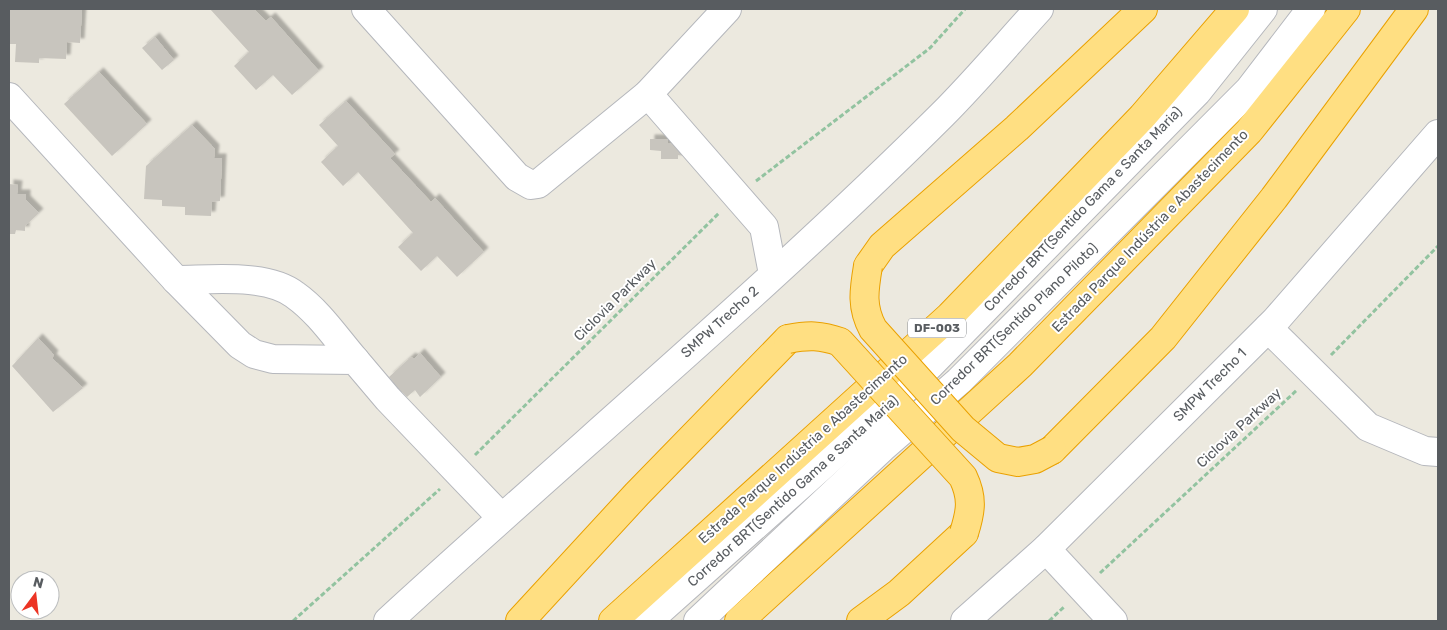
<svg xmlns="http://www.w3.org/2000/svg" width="1447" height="630" font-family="Rubik,sans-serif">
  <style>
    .building { fill: #c8c5be; filter: url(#shadow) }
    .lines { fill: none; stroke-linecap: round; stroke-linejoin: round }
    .minor-casing { stroke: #b5b7bc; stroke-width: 30 }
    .highway-casing { stroke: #eaa100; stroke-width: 30 }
    .path { stroke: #92c3a0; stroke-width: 3; stroke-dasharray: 5 2.5; stroke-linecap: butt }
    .minor { stroke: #fff; stroke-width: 28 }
    .highway { stroke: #ffdf82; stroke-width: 28 }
    .highway-bridge-casing { stroke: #eaa100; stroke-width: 30; stroke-linecap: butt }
    .highway-bridge { stroke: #ffdf82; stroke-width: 28 }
    .labels { text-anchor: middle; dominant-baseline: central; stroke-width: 4; stroke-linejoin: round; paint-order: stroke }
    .shield { fill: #fff; stroke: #8a8d90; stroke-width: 1 }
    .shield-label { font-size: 12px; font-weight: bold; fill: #585c60 }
    .street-label { font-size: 14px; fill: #585c60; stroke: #fff }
  </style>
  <defs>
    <filter id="shadow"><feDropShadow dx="4.5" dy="-4.5" stdDeviation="1" flood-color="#0004"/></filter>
  </defs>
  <rect width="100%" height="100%" fill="#ece9df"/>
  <g class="building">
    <path d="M9,9H82L80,43L67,42L66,59L39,58V63L15,62L16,44H9Z"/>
    <path d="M210,9H254L266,21L271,17L319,71L292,95L273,75L256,90L234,66L249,52Z"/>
    <path d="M155,37L174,60L162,70L142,48Z"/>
    <path d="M99,72L147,124L112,156L64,104Z"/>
    <path d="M346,101L395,154L390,158L431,202L435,198L484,252L457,277L437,256L421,271L398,247L413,233L358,172L343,186L321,162L338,146L319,125Z"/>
    <path d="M192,125L215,149L214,158H222L220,201L212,202L211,216L185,215V207L162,206V200L144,199L146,166Z"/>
    <path d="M650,139H668V143L686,144V156L678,155V159H661V151L650,150Z"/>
    <path d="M9,184L18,185L17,194H26V200L39,213L25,226V231L16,230L15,234H9Z"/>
    <path d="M38,338L54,355L52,358L83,388L53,412L12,366Z"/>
    <path d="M420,353L441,377L420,397L415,390L407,397L402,392L397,397L388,387L393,382L389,377L411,357L414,359Z"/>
  </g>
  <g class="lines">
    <defs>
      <g id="minor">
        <path d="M366,9L517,177L531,185L538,184L648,94L727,9"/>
        <path d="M648,94L764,227L773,274"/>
        <path d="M9,97L176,280L240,345L254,354L273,359L355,360L388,399L501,517"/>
        <path d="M176,280C210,280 267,273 295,295C319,312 336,338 355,360"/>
        <path d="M1268,328L1368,427L1425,451L1438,452"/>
        <path d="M1046,549L1113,621"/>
        <path d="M388,621C572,452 765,291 942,115C976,81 1007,44 1039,9"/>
        <path d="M648,621L869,424L930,365L1197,92L1263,9"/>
        <path d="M698,621L882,448L959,381L1249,90L1311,9"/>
        <path d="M965,621L1046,549L1275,321L1438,134"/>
      </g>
      <g id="highway">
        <path d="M868,266L882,246L1017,128L1143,9"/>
        <path d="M1052,450L1163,338L1274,198L1414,9"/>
        <path d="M520,621L637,494L788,339"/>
        <path d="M613,621L950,316L1142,117L1235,9"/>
        <path d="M739,621L1020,365L1249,131L1346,9"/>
        <path d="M861,621L899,593L964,533"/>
      </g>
    </defs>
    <use href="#minor" class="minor-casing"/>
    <use href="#highway" class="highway-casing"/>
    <g class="path">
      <path d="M756,181L930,48L965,9"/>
      <path d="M1331,355L1438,246"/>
      <path d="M475,455L719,213"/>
      <path d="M1100,573L1297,390"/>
      <path d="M293,621L440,489"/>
      <path d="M1049,621L1065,606"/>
    </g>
    <use href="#minor" class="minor"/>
    <use href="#highway" class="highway"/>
    <defs>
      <g id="highway-bridge">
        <path d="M868,266C864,290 861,307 873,329L963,429L998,458L1018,462L1035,459L1052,450"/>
        <path d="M788,339C808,335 821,335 840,342L963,477C973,498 971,511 964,533"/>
      </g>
    </defs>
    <use href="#highway-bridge" class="highway-bridge-casing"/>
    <use href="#highway-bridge" class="highway-bridge"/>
  </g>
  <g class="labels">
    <rect class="shield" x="908" y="318.5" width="58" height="19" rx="4"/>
    <g class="shield-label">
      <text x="937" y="328">DF-003</text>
    </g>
    <g class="street-label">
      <text transform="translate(1083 209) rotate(-46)">Corredor BRT(Sentido Gama e Santa Maria)</text>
      <text transform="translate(1150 231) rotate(-46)">Estrada Parque Indústria e Abastecimento</text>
      <text transform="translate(615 300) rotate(-45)">Ciclovia Parkway</text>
      <text transform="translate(720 322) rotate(-42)">SMPW Trecho 2</text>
      <text transform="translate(1014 324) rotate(-44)">Corredor BRT(Sentido Plano Piloto)</text>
      <text transform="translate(1210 385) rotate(-45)">SMPW Trecho 1</text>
      <text transform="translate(1239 428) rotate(-43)">Ciclovia Parkway</text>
      <text transform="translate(803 449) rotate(-42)">Estrada Parque Indústria e Abastecimento</text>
      <text transform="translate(793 491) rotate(-42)">Corredor BRT(Sentido Gama e Santa Maria)</text>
    </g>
  </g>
  <rect width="1447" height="630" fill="none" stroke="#585c60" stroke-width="20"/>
  <g transform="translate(35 595) rotate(15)"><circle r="24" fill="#ffffff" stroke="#bcbebf"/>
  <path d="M0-4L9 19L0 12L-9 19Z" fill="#ec3424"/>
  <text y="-8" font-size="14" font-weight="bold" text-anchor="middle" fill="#585c60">N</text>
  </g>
</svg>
